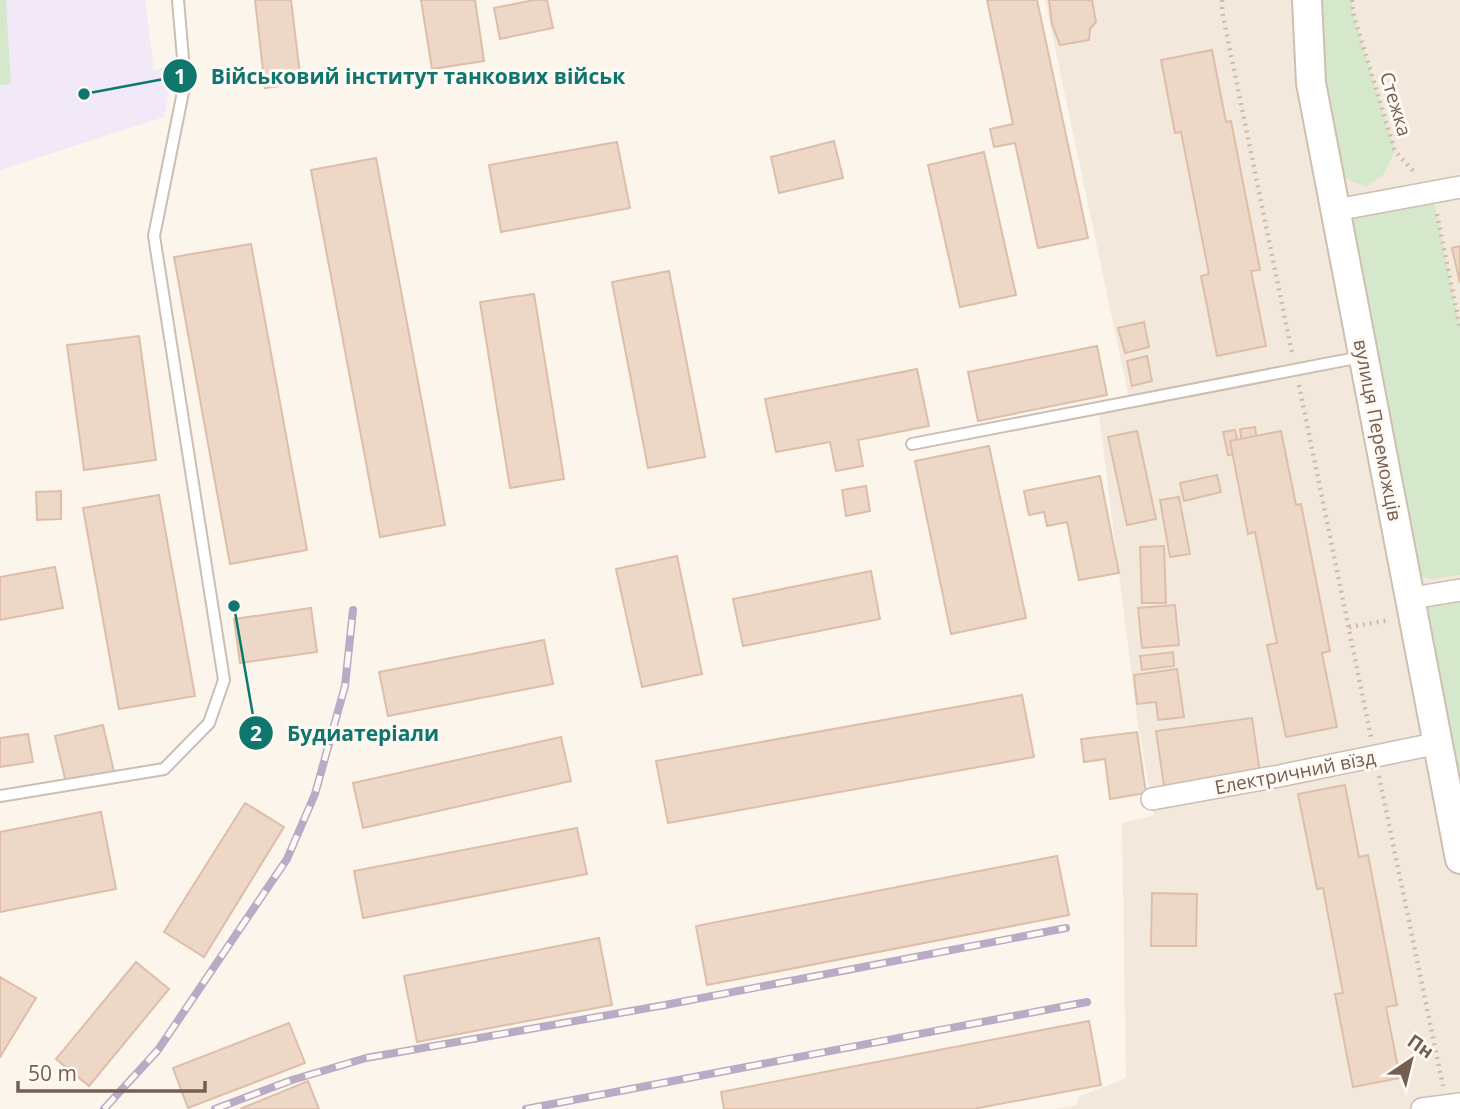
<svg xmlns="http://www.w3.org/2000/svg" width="1460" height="1109" font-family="'Open Sans',sans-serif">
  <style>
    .residential { fill: #f2e8db }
    .education { fill: #f2e9f8 }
    .green { fill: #d6e8cb }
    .building { fill: #edd7c7; stroke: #debea9; stroke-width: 2 }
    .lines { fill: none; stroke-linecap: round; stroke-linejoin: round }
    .lane-casing { stroke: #ccbeb3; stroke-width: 14 }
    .street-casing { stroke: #ccbeb3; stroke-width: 24 }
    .secondary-casing { stroke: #cfbfb1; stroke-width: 32 }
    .path { stroke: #d3baa9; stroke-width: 4.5; stroke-dasharray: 2 5; stroke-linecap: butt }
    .lane { stroke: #fff; stroke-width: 10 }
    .street { stroke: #fff; stroke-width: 21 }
    .secondary { stroke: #fff; stroke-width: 28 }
    .rail-casing { stroke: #b9aac5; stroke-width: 8 }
    .rail { stroke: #fef9f3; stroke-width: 5; stroke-dasharray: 16; stroke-linecap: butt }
    .labels { text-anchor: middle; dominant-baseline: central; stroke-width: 6; stroke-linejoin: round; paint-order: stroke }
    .street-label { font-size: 19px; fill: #745e51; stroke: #fef9f3 }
    .leader { fill: none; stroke: #0f766e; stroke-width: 2.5 }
    .callout-dot { fill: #0f766e; stroke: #fef9f3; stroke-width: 2.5 }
    .mark-label { font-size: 21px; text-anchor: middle; font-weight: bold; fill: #fff }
    .callout-label { font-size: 21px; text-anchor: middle; font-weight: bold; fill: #0f766e; stroke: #fef9f3; stroke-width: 6; stroke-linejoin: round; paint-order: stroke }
  </style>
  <rect width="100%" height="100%" fill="#fbf5ec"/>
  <path class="residential" d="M1045,0H1460V1109H1055L1077,1105L1078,1097L1126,1078L1122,823L1154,815L1138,725L1099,415L1131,408Z"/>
  <path class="education" d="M0,0H145L154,70L174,66L164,117L0,170Z"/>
  <g class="green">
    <path d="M0,0H6L11,84L0,85Z"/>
    <path d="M1307,0H1352L1353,13L1395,151L1383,175L1366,187L1329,172Z"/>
    <path d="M1432,192L1460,328V575L1433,579L1407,574L1342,239L1362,205Z"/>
    <path d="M1460,590V859L1412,598Z"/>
  </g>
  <g class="building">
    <path d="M255,0H291L301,83L265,88Z"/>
    <path d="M421,0H475L484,61L432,69Z"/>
    <path d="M534,0H547L553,28L500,39L494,8Z"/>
    <path d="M987,0H1037L1088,238L1038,248L1015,143L994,147L990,129L1013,124Z"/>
    <path d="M1049,0H1092L1096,22L1090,29L1089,40L1060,45L1052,24Z"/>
    <path d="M1212,50L1226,122L1231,121L1260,270L1251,271L1266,346L1217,356L1201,276L1209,274L1181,132L1175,133L1161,60Z"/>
    <path d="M834,141L843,178L779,193L771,157Z"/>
    <path d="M617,142L630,208L501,232L489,165Z"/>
    <path d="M984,152L1016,295L960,307L928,165Z"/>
    <path d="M376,158L445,525L380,537L311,170Z"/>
    <path d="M251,244L307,550L230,564L174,257Z"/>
    <path d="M1460,246V283L1452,248Z"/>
    <path d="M669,271L705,457L648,468L612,282Z"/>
    <path d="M534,294L564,479L510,488L480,302Z"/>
    <path d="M1144,322L1149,347L1125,353L1118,328Z"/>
    <path d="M139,336L156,460L84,470L67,345Z"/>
    <path d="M1097,346L1107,395L978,421L968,372Z"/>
    <path d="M1147,356L1152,381L1132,386L1127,361Z"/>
    <path d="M917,369L929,426L858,440L863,466L836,471L830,442L776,452L765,399Z"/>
    <path d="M1255,427L1258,451L1243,453L1240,429Z"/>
    <path d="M1235,430L1240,453L1228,455L1223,432Z"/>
    <path d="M1137,431L1156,519L1127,525L1108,437Z"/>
    <path d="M1281,431L1296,505L1301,504L1330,651L1322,653L1337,727L1286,737L1267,645L1277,643L1255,532L1248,534L1230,441Z"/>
    <path d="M989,446L1026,618L951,634L915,461Z"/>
    <path d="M1217,475L1221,492L1184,501L1180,483Z"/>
    <path d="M1100,476L1119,573L1079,580L1067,522L1047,526L1044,512L1029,515L1024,491Z"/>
    <path d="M866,486L870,511L846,516L842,490Z"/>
    <path d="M61,491V519L37,520L36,492Z"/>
    <path d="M159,495L195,696L119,709L83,508Z"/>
    <path d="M1179,497L1190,554L1170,557L1160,500Z"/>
    <path d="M1164,546L1166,603H1142L1140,547Z"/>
    <path d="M677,556L702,674L642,687L616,569Z"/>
    <path d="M55,567L63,608L0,620V577Z"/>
    <path d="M871,571L880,619L743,646L733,599Z"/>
    <path d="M1175,605L1179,645L1142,648L1138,608Z"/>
    <path d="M311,608L317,652L240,663L234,619Z"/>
    <path d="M544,640L553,684L388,716L379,672Z"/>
    <path d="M1173,652L1174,666L1142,670L1140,656Z"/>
    <path d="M1177,669L1184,717L1158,720L1156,702L1137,704L1134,675Z"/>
    <path d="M1022,695L1034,757L668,823L656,761Z"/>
    <path d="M1252,718L1260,773L1164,786L1156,731Z"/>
    <path d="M103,725L114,772L66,783L55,736Z"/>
    <path d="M1137,732L1146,793L1110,799L1105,759L1084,762L1081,739Z"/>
    <path d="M28,734L33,762L0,767V738Z"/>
    <path d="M561,737L571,781L363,828L353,783Z"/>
    <path d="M1345,785L1359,857L1368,855L1397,1005L1386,1007L1400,1078L1353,1087L1335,994L1343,993L1323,888L1317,889L1298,794Z"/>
    <path d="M245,803L284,827L204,957L164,932Z"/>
    <path d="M101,812L116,889L0,912V832Z"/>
    <path d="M577,828L587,874L363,918L354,871Z"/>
    <path d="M1057,856L1069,915L707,985L696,926Z"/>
    <path d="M1152,893L1197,894L1196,946H1151Z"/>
    <path d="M599,938L612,1005L417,1042L404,976Z"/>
    <path d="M136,962L169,989L89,1086L56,1059Z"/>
    <path d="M0,977L36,998L0,1057Z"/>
    <path d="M1089,1021L1101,1085L973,1109H724L721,1092Z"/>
    <path d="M289,1023L305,1063L188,1108L173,1068Z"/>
    <path d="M308,1081L319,1109H240Z"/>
  </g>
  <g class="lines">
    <defs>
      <g id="lane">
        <path d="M912,444L1361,357"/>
        <path d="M0,796L164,769L209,723L224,680L154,236L185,82L178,0"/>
      </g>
      <g id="street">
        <path d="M1336,210L1460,187"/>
        <path d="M1412,598L1460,590"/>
        <path d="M1152,799L1279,776L1439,743"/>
        <path d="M1422,1109L1460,1104"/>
      </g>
      <path id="secondary" d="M1307,0L1311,83L1460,859"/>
    </defs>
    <use href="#lane" class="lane-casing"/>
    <use href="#street" class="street-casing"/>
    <use href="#secondary" class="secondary-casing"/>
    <g class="path">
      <path d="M1222,0V11L1292,353"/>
      <path d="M1352,0L1353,13L1395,151L1416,174"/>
      <path d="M1437,214L1460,328"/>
      <path d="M1299,385L1371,737"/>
      <path d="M1349,627L1390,620"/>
      <path d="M1379,776L1443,1086"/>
    </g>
    <use href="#lane" class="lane"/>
    <use href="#street" class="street"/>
    <use href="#secondary" class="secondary"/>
    <defs>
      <g id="rail">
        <path d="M104,1109L158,1050L287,859L315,794L345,686L353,610"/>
        <path d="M215,1109L292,1080L366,1058L665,1005L1066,928"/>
        <path d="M526,1109L1087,1002"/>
      </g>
    </defs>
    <use href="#rail" class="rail-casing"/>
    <use href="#rail" class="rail"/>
  </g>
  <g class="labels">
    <g class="street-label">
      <text transform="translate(1396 104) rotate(73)">Стежка</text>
      <text transform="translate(1378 430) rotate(79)">вулиця Переможців</text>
      <text transform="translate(1295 772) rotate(-11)">Електричний вїзд</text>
    </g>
  </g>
  <path class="leader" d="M84 94L180 76M234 606L256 733"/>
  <g class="callout-dot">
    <circle cx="84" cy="94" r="7"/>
    <circle cx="234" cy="606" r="7"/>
    <circle cx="180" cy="76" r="18"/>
    <circle cx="256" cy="733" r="18"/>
  </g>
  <g class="mark-label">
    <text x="180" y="84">1</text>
    <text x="256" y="741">2</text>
  </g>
  <g class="callout-label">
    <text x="418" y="84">Військовий інститут танкових військ</text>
    <text x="363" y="741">Будиатеріали</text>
  </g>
  <g transform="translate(1411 1060) rotate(35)" stroke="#fef9f3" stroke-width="5" paint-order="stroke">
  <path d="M0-5L12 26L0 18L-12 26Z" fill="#745e51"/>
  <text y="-10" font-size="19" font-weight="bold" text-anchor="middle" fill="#745e51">Пн</text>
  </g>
  <path d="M18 1081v10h187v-10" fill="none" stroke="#745e51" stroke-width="3.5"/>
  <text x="28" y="1081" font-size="21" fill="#745e51" stroke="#fef9f3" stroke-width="5" paint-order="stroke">50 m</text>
</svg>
